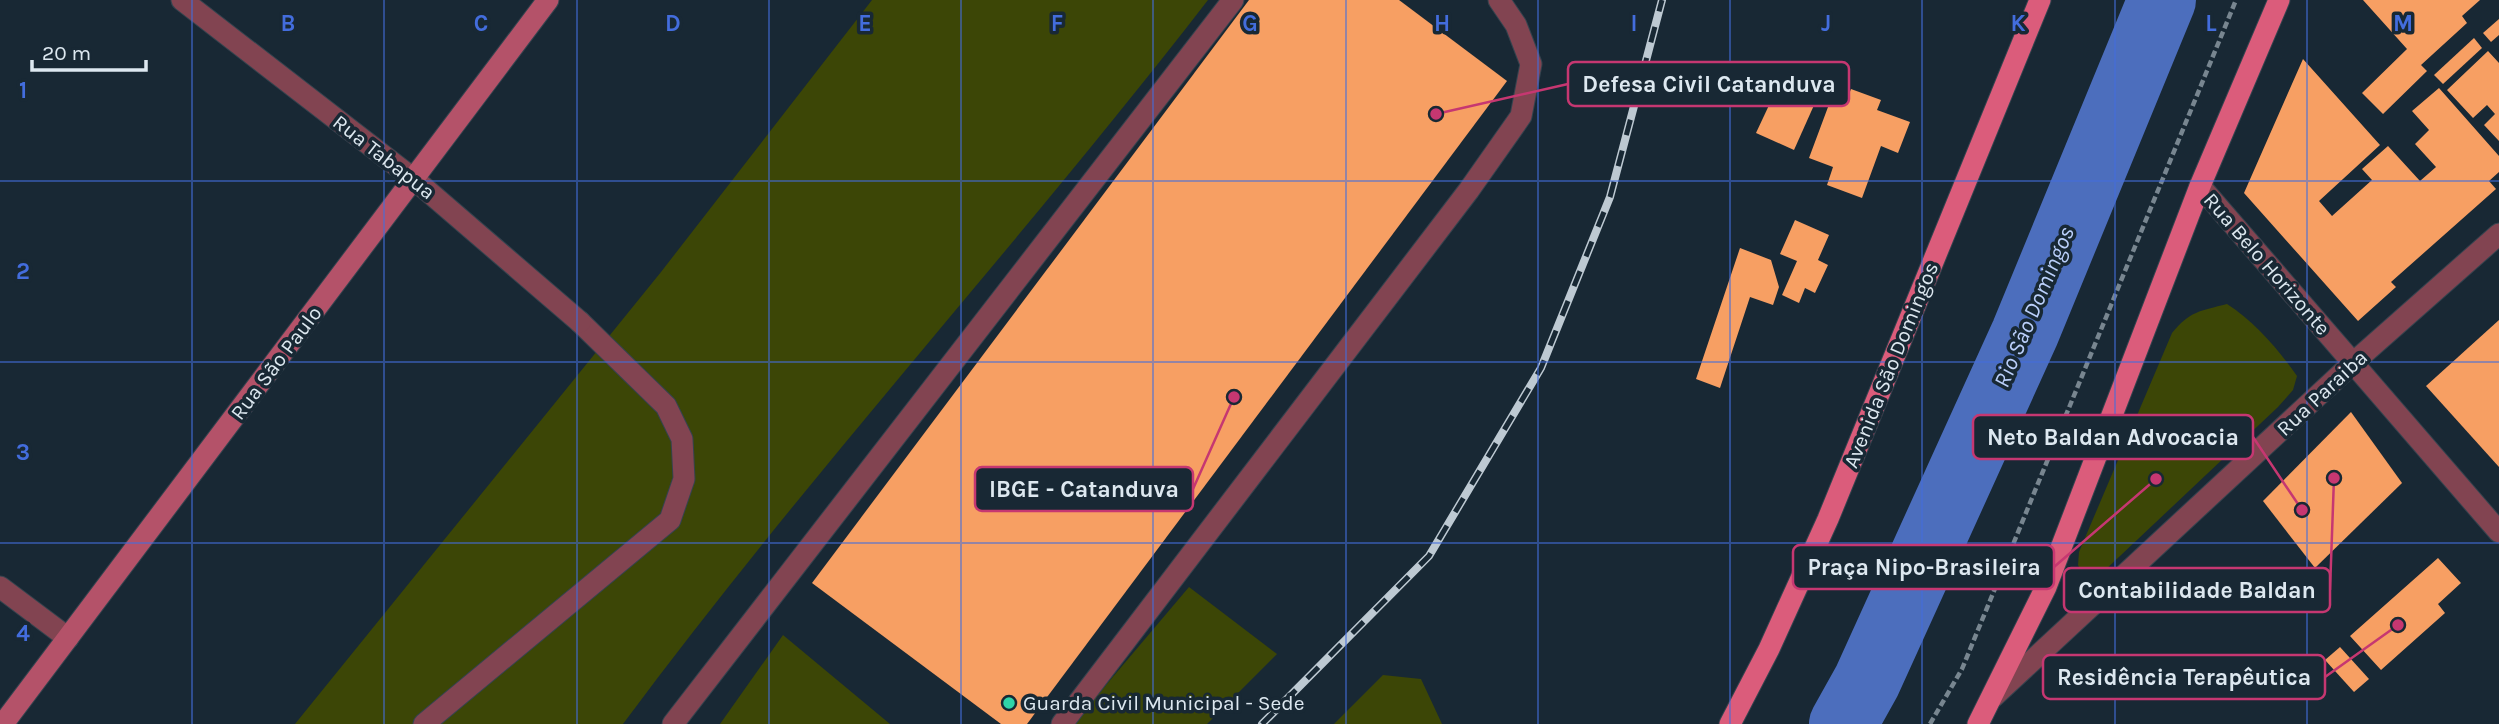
<svg xmlns="http://www.w3.org/2000/svg" width="2499" height="724" font-family="Karla,sans-serif">
  <style>
    .green { fill: #3c4606 }
    .lines { fill: none; stroke-linecap: round; stroke-linejoin: round }
    .river { stroke: #4c6ebd; stroke-width: 68 }
    .building { fill: #f79f63 }
    .lane-casing { stroke: #34434e; stroke-width: 23 }
    .street-casing { stroke: #34434e; stroke-width: 23 }
    .secondary-casing { stroke: #34434e; stroke-width: 23 }
    .primary-casing { stroke: #34434e; stroke-width: 23 }
    .path { stroke: #788690; stroke-width: 4.5; stroke-dasharray: 7 3.5; stroke-linecap: butt }
    .lane { stroke: #824451; stroke-width: 21 }
    .street { stroke: #824451; stroke-width: 21 }
    .secondary { stroke: #b45269; stroke-width: 21 }
    .primary { stroke: #db5c7b; stroke-width: 21 }
    .rail-casing { stroke: #bdc9d2; stroke-width: 8 }
    .rail { stroke: #182834; stroke-width: 5; stroke-dasharray: 16; stroke-linecap: butt }
    .grid { fill: none; stroke: #436ddd; stroke-width: 2; stroke-opacity: 0.55 }
    .poi-dot { fill: #30d4a9; stroke: #182834; stroke-width: 2.5 }
    .labels { text-anchor: middle; dominant-baseline: central; stroke-width: 7; stroke-linejoin: round; paint-order: stroke }
    .street-label { font-size: 21px; fill: #dde8f0; stroke: #182834 }
    .poi-label { font-size: 21px; fill: #dde8f0; stroke: #182834; text-anchor: start }
    .water-label { font-size: 23px; font-style: italic; fill: #bacffa; stroke: #182834 }
    .grid-label { font-size: 23px; text-anchor: middle; font-weight: bold; fill: #436ddd; stroke: #182834; stroke-width: 7; stroke-linejoin: round; paint-order: stroke }
    .leader { fill: none; stroke: #c63771; stroke-width: 2.5 }
    .callout-dot { fill: #c63771; stroke: #182834; stroke-width: 2.5 }
    .callout { fill: #182834; stroke: #c63771; stroke-width: 2.5 }
    .callout-label { font-size: 23px; text-anchor: middle; font-weight: bold; fill: #dde8f0 }
  </style>
  <rect width="100%" height="100%" fill="#182834"/>
  <g class="green">
    <path d="M872,0H1208C1018,246 808,474 623,724H295L661,272Z"/>
    <path d="M2227,304C2254,321 2279,350 2297,376L2293,390L2278,407L2102,573L2093,576L2082,573L2078,565L2079,552L2172,333C2190,311 2200,311 2227,304Z"/>
    <path d="M1189,587L1277,654L1207,724H1073Z"/>
    <path d="M783,635L890,724H720Z"/>
    <path d="M1383,675L1421,679L1442,724H1334Z"/>
  </g>
  <g class="lines">
    <path class="river" d="M1843,724L1867,681L2025,333L2162,0"/>
  </g>
  <g class="building">
    <path d="M1249,0H1399L1507,81L1027,724H1001L812,583Z"/>
    <path d="M2363,0H2480L2462,16L2467,23L2421,65L2427,71L2383,114L2362,93L2407,49Z"/>
    <path d="M2499,19V35L2491,42L2483,33Z"/>
    <path d="M2474,38L2482,48L2443,84L2434,75Z"/>
    <path d="M2488,51L2499,63V141L2484,125L2495,114L2487,105L2473,118L2447,90Z"/>
    <path d="M2303,59L2380,145L2319,201L2332,216L2372,180L2362,169L2388,146L2420,181L2436,167L2415,144L2429,130L2412,111L2439,88L2499,156V172L2489,181L2496,189L2391,282L2396,287L2358,321L2244,193Z"/>
    <path d="M1786,69L1823,85L1794,150L1756,133Z"/>
    <path d="M1851,89L1881,100L1877,110L1910,122L1898,153L1881,146L1862,198L1827,185L1833,167L1809,158L1831,99L1845,105Z"/>
    <path d="M1795,220L1829,235L1818,260L1828,265L1815,293L1805,288L1799,303L1782,295L1797,261L1780,254Z"/>
    <path d="M1740,248L1771,260L1779,287L1773,305L1750,297L1720,388L1696,379Z"/>
    <path d="M2499,320V467L2426,386Z"/>
    <path d="M2351,412L2402,483L2315,568L2263,501Z"/>
    <path d="M2438,558L2461,583L2438,604L2445,613L2381,670L2350,636Z"/>
    <path d="M2340,647L2369,679L2354,692L2325,660Z"/>
  </g>
  <g class="lines">
    <defs>
      <g id="lane">
        <path d="M424,724L670,520L684,479L682,439L666,406L580,322"/>
        <path d="M673,724L1233,0"/>
        <path d="M1062,724L1469,190L1521,116L1531,64L1516,25L1499,0"/>
      </g>
      <g id="street">
        <path d="M182,0L415,180L580,322"/>
        <path d="M2200,186L2499,532"/>
        <path d="M0,587L68,638"/>
        <path d="M1993,697L2353,363L2499,234"/>
      </g>
      <path id="secondary" d="M3,724L548,0"/>
      <g id="primary">
        <path d="M1730,724L1769,649L1828,519L2040,0"/>
        <path d="M1978,724L2046,587L2200,186L2279,0"/>
      </g>
    </defs>
    <use href="#lane" class="lane-casing"/>
    <use href="#street" class="street-casing"/>
    <use href="#secondary" class="secondary-casing"/>
    <use href="#primary" class="primary-casing"/>
    <path class="path" d="M1930,724L1962,669L2236,0"/>
    <use href="#lane" class="lane"/>
    <use href="#street" class="street"/>
    <use href="#secondary" class="secondary"/>
    <use href="#primary" class="primary"/>
    <defs>
      <path id="rail" d="M1262,724L1429,556L1541,368L1610,197L1662,0"/>
    </defs>
    <use href="#rail" class="rail-casing"/>
    <use href="#rail" class="rail"/>
  </g>
  <path class="grid" d="M192,0V724M384,0V724M577,0V724M769,0V724M961,0V724M1153,0V724M1346,0V724M1538,0V724M1730,0V724M1922,0V724M2115,0V724M2307,0V724M0,181H2499M0,362H2499M0,543H2499"/>
  <circle class="poi-dot" cx="1009" cy="703" r="7"/>
  <g class="labels">
    <g class="street-label">
      <text transform="translate(384 157) rotate(38)">Rua Tabapua</text>
      <text transform="translate(2267 264) rotate(49)">Rua Belo Horizonte</text>
      <text transform="translate(276 363) rotate(-53)">Rua São Paulo</text>
      <text transform="translate(1891 365) rotate(-68)">Avenida São Domingos</text>
      <text transform="translate(2322 393) rotate(-43)">Rua Paraiba</text>
    </g>
    <g class="poi-label">
      <text x="1023" y="703">Guarda Civil Municipal - Sede</text>
    </g>
    <g class="water-label">
      <text transform="translate(2034 307) rotate(-67)">Rio São Domingos</text>
    </g>
  </g>
  <g class="grid-label">
    <text x="288" y="31">B</text>
    <text x="481" y="31">C</text>
    <text x="673" y="31">D</text>
    <text x="865" y="31">E</text>
    <text x="1057" y="31">F</text>
    <text x="1250" y="31">G</text>
    <text x="1442" y="31">H</text>
    <text x="1634" y="31">I</text>
    <text x="1826" y="31">J</text>
    <text x="2018" y="31">K</text>
    <text x="2211" y="31">L</text>
    <text x="2403" y="31">M</text>
    <text x="23" y="98">1</text>
    <text x="23" y="279">2</text>
    <text x="23" y="460">3</text>
    <text x="23" y="641">4</text>
  </g>
  <path class="leader" d="M1436 114L1568 84M2302 510L2253 437M1234 397L1193 489M2156 479L2054 567M2334 478L2330 590M2398 625L2325 677"/>
  <g class="callout-dot">
    <circle cx="1436" cy="114" r="7"/>
    <circle cx="2302" cy="510" r="7"/>
    <circle cx="1234" cy="397" r="7"/>
    <circle cx="2156" cy="479" r="7"/>
    <circle cx="2334" cy="478" r="7"/>
    <circle cx="2398" cy="625" r="7"/>
  </g>
  <g class="callout">
    <rect x="1568" y="62" width="281" height="44" rx="7"/>
    <rect x="1973" y="415" width="280" height="44" rx="7"/>
    <rect x="975" y="467" width="218" height="44" rx="7"/>
    <rect x="1793" y="545" width="261" height="44" rx="7"/>
    <rect x="2064" y="568" width="266" height="44" rx="7"/>
    <rect x="2043" y="655" width="282" height="44" rx="7"/>
  </g>
  <g class="callout-label">
    <text x="1709" y="92">Defesa Civil Catanduva</text>
    <text x="2113" y="445">Neto Baldan Advocacia</text>
    <text x="1084" y="497">IBGE - Catanduva</text>
    <text x="1924" y="575">Praça Nipo-Brasileira</text>
    <text x="2197" y="598">Contabilidade Baldan</text>
    <text x="2184" y="685">Residência Terapêutica</text>
  </g>
  <path d="M32 60v10h114v-10" fill="none" stroke="#dde8f0" stroke-width="3.5"/>
  <text x="42" y="60" font-size="21" fill="#dde8f0" stroke="#182834" stroke-width="5" paint-order="stroke">20 m</text>
</svg>
